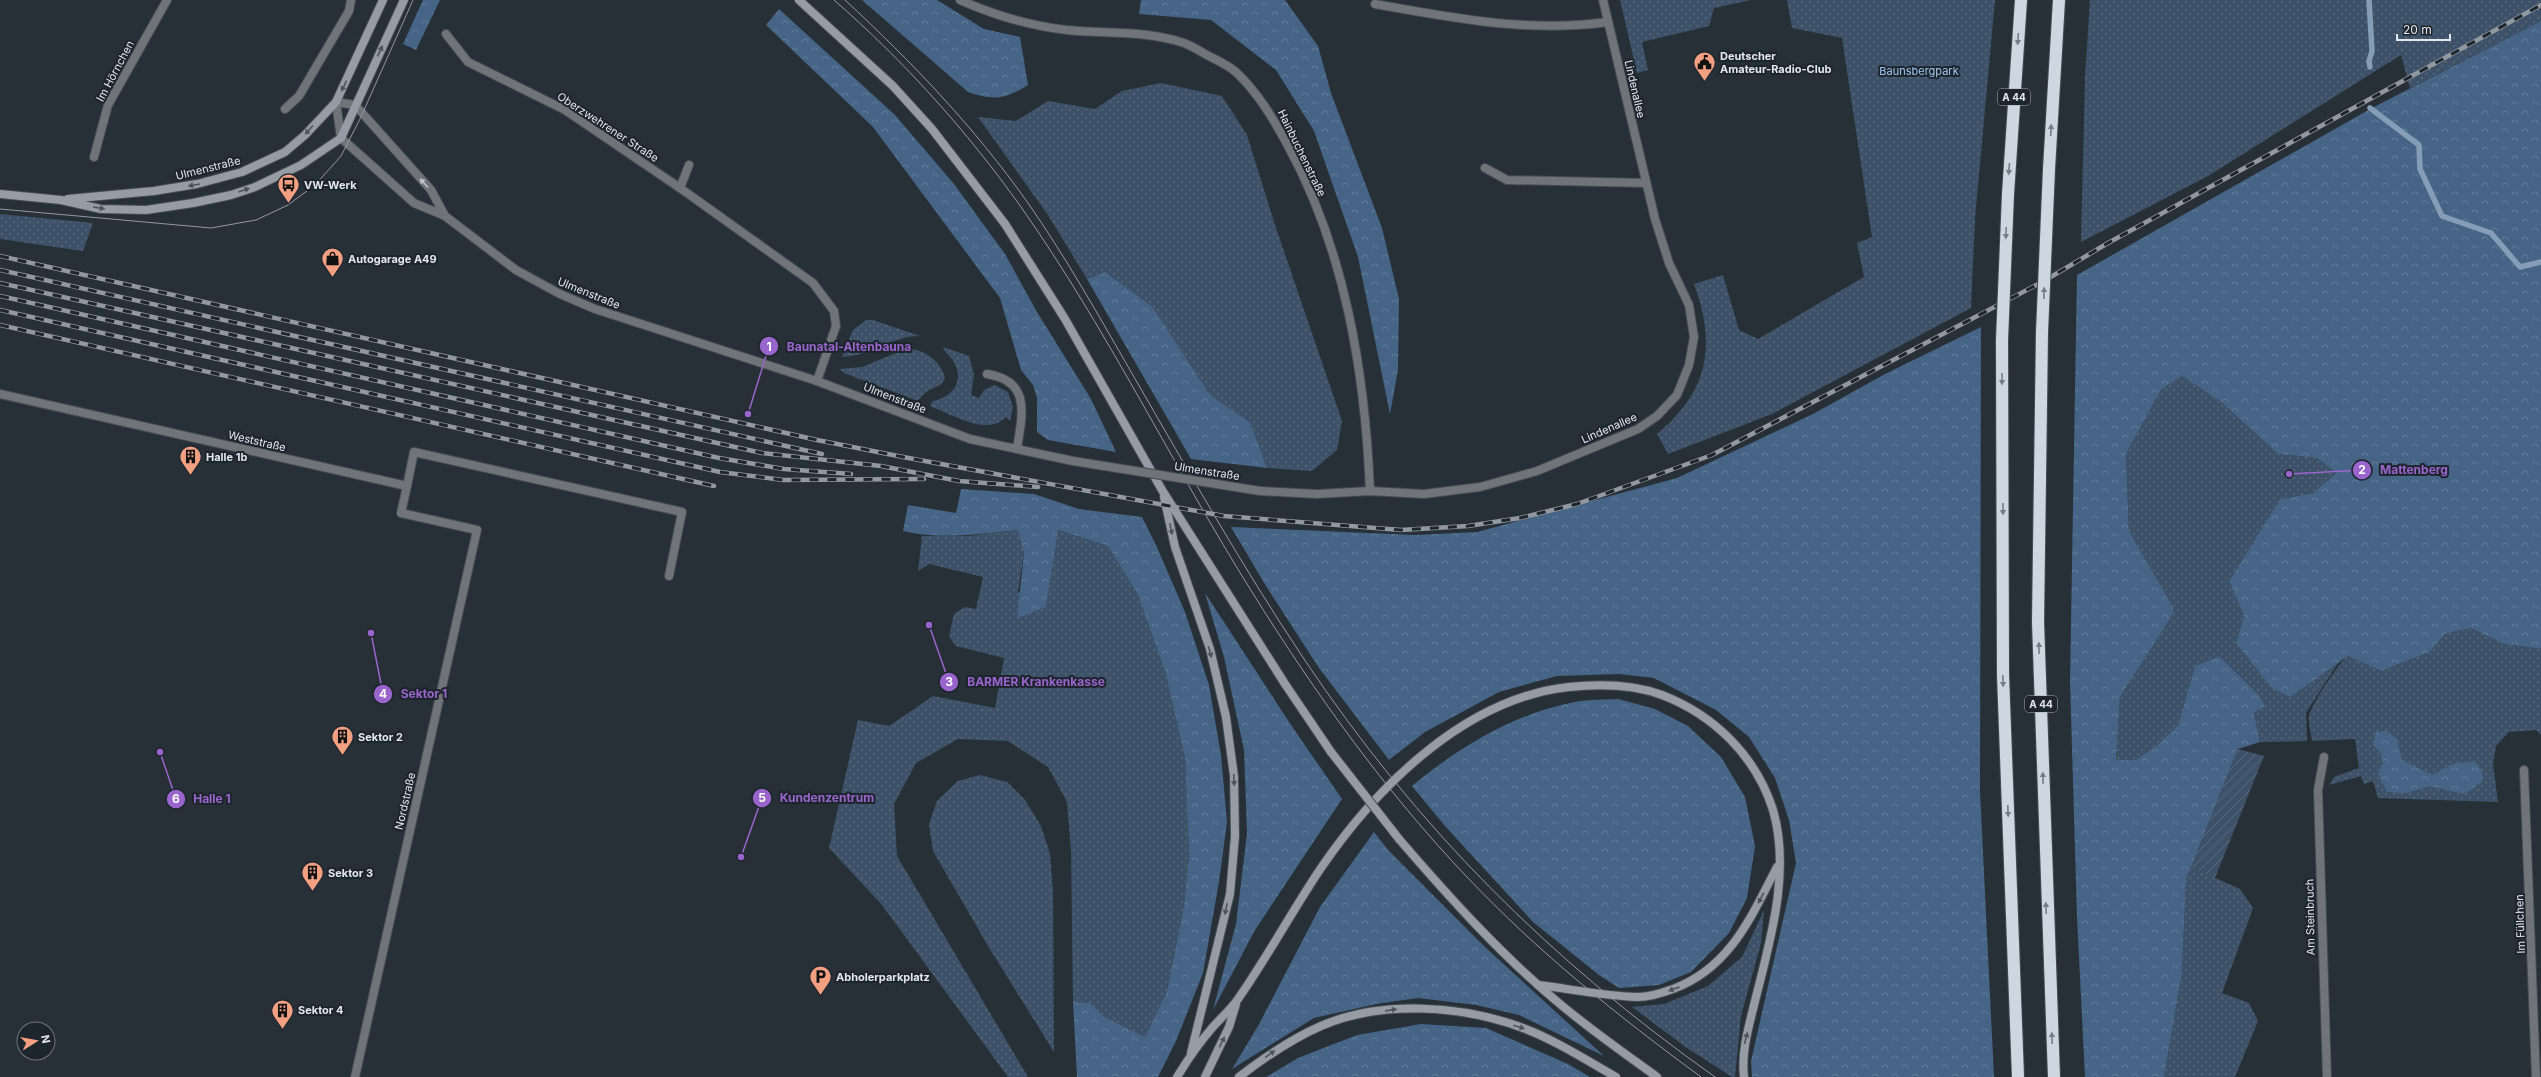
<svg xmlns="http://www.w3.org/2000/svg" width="2541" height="1077" font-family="Inter,sans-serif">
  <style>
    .grass { fill: url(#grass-dots) }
    .forest { fill: url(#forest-crowns) }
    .garden { fill: url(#garden-furrows) }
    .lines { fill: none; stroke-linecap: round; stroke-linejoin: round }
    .stream { stroke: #859db7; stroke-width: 5.5 }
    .minor-casing { stroke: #454c54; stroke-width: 10 }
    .secondary-casing { stroke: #454c54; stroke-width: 10 }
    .motorway-casing { stroke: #454c54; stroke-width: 14 }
    .minor { stroke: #707479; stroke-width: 8 }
    .secondary { stroke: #969ca3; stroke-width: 8 }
    .motorway { stroke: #cdd7e2; stroke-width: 12 }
    .tram { stroke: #92989f; stroke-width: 1 }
    .rail-casing { stroke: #92989f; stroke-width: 4.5 }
    .rail { stroke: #1d252d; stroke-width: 3; stroke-dasharray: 9; stroke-linecap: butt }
    .minor-bridge-casing { stroke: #454c54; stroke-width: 10; stroke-linecap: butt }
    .secondary-bridge-casing { stroke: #454c54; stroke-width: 10; stroke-linecap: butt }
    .motorway-bridge-casing { stroke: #454c54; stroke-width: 14; stroke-linecap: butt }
    .minor-bridge { stroke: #707479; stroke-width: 8 }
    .secondary-bridge { stroke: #969ca3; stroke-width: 8 }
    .motorway-bridge { stroke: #cdd7e2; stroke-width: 12 }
    .oneway { fill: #757e88 }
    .oneway2 { fill: #4d555c }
    .oneway3 { fill: #c0c4ca }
    .labels { text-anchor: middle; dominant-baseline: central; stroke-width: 4; stroke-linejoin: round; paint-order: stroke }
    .shield { fill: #1d252d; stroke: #a7adb3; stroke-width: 1 }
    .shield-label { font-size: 10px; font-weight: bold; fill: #e2e7ed }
    .poi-label { font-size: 11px; font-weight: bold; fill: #e2e7ed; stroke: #1d252d; text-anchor: start }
    .street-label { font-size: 11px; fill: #e2e7ed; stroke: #1d252d }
    .park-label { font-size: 11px; fill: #a0c8f4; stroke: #1d252d }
    .leader { fill: none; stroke: #9a64cd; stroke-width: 1.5 }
    .callout-dot { fill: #9a64cd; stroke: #1d252d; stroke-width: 1.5 }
    .mark-label { font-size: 12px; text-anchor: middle; font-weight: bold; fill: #fff }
    .callout-label { font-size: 12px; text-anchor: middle; font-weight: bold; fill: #9a64cd; stroke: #1d252d; stroke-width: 4; stroke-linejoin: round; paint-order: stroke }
  </style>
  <defs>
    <pattern id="grass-dots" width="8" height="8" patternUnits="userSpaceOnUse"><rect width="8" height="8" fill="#3d5268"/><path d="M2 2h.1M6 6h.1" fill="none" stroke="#596b7e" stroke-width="1.8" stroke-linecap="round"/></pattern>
    <pattern id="forest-crowns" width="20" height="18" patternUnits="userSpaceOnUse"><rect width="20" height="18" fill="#466586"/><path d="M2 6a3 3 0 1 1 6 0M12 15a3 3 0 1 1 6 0" fill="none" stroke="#607b97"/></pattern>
    <pattern id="garden-furrows" width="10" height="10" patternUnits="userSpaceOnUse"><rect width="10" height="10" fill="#3d5268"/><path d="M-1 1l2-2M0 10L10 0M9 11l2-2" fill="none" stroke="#596b7e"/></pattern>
  </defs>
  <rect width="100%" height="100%" fill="#272f37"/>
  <g class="grass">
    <path d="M1620,0H1751L1714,8L1709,26L1642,42L1648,70L1637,73Z"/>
    <path d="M1787,0H1995L1975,218L1971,308L1772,414L1668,454L1657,434C1708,392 1717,346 1694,284L1723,275L1739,330L1758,339L1864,277L1857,243L1872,237L1842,38L1792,28Z"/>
    <path d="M2090,0H2541V21L2410,88L2401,55L2208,176L2081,242L2085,77Z"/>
    <path d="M1161,83L1222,96L1247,135L1275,225L1342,421L1337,450L1312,471L1267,468L1250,422L1210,395L1153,307L1105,272L1087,279L1048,215L978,117L1016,121L1048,101L1095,109L1122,91Z"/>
    <path d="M0,214L93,223L83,251L0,239Z"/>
    <path d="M866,320H873L920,336C891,336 871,356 842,357L853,330Z"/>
    <path d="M943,347L969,356L974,375L971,395L979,398L984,390L995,385L1008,392L1013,407L1010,421L1006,417C987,437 951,414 930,406L933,401C952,397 965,382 954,362C951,357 944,352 943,347Z"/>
    <path d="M912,349C928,352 941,362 945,378C941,390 928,385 918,401L844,373L840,369L862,367L901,351Z"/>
    <path d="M2182,376L2222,403L2278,454L2317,458L2336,473L2313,493L2280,499L2229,581L2244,616L2236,643L2290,697L2340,660L2306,713L2307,741L2260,742L2254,713L2264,706L2259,695L2219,656L2195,666L2178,725L2157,745L2136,760H2116L2120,697L2172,616L2174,609L2129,531L2126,454L2161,390Z"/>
    <path d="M1019,530L1024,553L1018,592L1046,607L1057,530L1108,546L1137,593L1165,671L1185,758L1189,855L1184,905L1167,991L1145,1037L1103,1016L1090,1003L1073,1002L1071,851L1067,802L1048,767L1008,741L958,739L916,763L894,804L897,856L1028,1077H1008L882,905L829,848L858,720L889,726L933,696L995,708L1004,658L956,646L949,636L954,614L965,607L976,609L983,577L929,564L918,571L922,536H968Z"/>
    <path d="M2471,628L2504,644L2541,649V735L2536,730L2509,732L2496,746L2493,764L2498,802L2378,798L2373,781L2364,784L2361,776L2329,785L2334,777L2359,768L2355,739L2312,741C2311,733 2308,723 2309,716C2311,705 2339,662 2348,656L2381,671L2430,652L2445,634Z"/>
    <path d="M980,775L1007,782L1025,800L1041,826L1050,854L1053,890L1054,1052L988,946L933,851L929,824L937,801L958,781Z"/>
    <path d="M2191,867L2240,889L2253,908L2222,993L2249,1003L2258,1021L2235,1077H2164L2182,973L2186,880Z"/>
    <path d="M1764,910L1761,943L1741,1016L1735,1077H1732L1687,1048L1632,1007L1664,1004L1708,986L1742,957Z"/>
  </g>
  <g class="forest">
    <path d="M423,0H440L416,50L403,44Z"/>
    <path d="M862,0H937L984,29L1020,37L1028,85C1005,99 994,101 968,92Z"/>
    <path d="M1141,0H1285L1318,46L1331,93L1382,228L1399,299L1398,370L1390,414L1358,257L1314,131L1276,70L1211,20L1139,14Z"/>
    <path d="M779,9L895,115L954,184L1005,254L1037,312L1091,399L1116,452L1048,440L1037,432V398L1033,385L1021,370L1000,298L873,127L766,25Z"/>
    <path d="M2541,21V649L2504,644L2471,628L2445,634L2430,652L2381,671L2348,656L2290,697L2272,688L2236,643L2244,616L2229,581L2280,499L2313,493L2336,473L2317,458L2278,454L2222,403L2182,376L2161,390L2126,454L2129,531L2174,609L2172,616L2120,697L2116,760H2136L2157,745L2178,725L2195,666L2219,656L2259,695L2265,706L2254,713L2260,742L2238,749L2186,880L2182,973L2164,1077H2085L2077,917L2070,681L2077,275L2372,108Z"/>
    <path d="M1105,272L1153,307L1210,395L1250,422L1267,468L1191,459L1087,279Z"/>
    <path d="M1981,327L1980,791L1994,1077H1752L1751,1061L1796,863L1789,820L1775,778L1749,737L1716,710L1654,678L1619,674L1557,676L1499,692L1425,732L1389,760L1319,668L1266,586L1231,527L1415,535L1477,532L1677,478L1813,414L1885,374Z"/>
    <path d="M961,489L1034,494L1079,509L1142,517L1156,545L1185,612L1209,685L1221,755L1227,822L1219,882L1203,973L1176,1041L1158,1077H1077L1073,1002L1090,1003L1103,1016L1145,1037L1167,991L1184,905L1189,855L1185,758L1165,671L1137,593L1108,546L1058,530L1046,607L1017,618L1024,553L1018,530C979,534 941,540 903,531L908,505L956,513Z"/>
    <path d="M1205,593L1291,725L1342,799L1255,930L1213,1010L1236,924L1247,833L1244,750L1224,657Z"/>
    <path d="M1618,699L1655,709L1688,726L1721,757L1745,797L1755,846L1747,898L1729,933L1691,972L1659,985L1619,988L1599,975L1533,922L1445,826L1412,786C1459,747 1515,713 1575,702C1589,699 1604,700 1618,699Z"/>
    <path d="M2386,731L2397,739L2402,760L2432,775L2455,763L2475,762L2482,771V782L2464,794L2430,786L2406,793L2387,792L2378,774L2383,764L2381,753L2373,745L2376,732Z"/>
    <path d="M1374,832L1388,850L1486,948L1604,1056L1519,1015L1476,1005L1418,998L1376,1004L1314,1018L1232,1069L1258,1026L1320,907Z"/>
    <path d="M1421,1024L1486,1028L1568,1064L1590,1077H1266L1298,1058L1357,1035Z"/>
  </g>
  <path class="garden" d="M2238,749L2264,756L2215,878L2191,867Z"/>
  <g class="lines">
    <g class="stream">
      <path d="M2369,0L2372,51L2369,61L2370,67"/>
      <path d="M2370,108L2419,145L2420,169L2442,216L2491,233L2520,267L2541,262"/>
    </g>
    <defs>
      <g id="minor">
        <path d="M960,0C994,15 1029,26 1067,30C1105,34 1147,30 1184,43C1192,46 1200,51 1207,55C1216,60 1228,65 1236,72C1258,93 1273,118 1287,144C1345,249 1365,372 1370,491"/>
        <path d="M1375,4C1453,18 1529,33 1608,22"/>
        <path d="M446,34L468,62L565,110L680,188L813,283L834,311L836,326L817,381"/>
        <path d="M285,109L299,96L349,11L351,0"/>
        <path d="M94,157L108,105L167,0"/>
        <path d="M1485,168L1507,180L1646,183"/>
        <path d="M680,188L689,165"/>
        <path d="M445,216L431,190L355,105L336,102L341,138L414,203L445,216L516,270L560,294L595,309L817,381L970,439L1073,461"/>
        <path d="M987,374C1032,381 1022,415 1017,449"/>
        <path d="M0,394L407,486L401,513L477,530L355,1077"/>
        <path d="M407,486L414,452L682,512L669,576"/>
        <path d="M1260,491L1317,494L1370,491L1424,494L1480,487L1537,471L1638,429L1657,416L1677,395L1689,365L1694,337L1689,305L1669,263L1655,219L1603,0"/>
        <path d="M2324,757L2318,790L2327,1077"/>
        <path d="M2524,770L2536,1077"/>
      </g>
      <g id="secondary">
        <path d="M799,0L893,86L932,129L1005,224L1065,319L1162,490L1285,684L1331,752"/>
        <path d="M0,194L61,200L101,209L146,210L193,203L231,195L255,187L301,165L341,138L404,0"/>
        <path d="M68,199L154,191L197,184L242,172L285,152L305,135L336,102L383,0"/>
        <path d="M1164,497L1175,547L1210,649L1226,717L1234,776L1235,836L1230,894L1191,1053"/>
        <path d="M1399,839C1449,897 1501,955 1560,1004C1591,1030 1624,1053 1657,1077"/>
        <path d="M1538,985C1571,989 1604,996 1638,997C1650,997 1662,993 1673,989C1730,968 1751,917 1777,867"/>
        <path d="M1177,1077C1188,1059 1199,1043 1212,1028C1221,1018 1231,1009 1238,999C1268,956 1292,911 1321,868C1377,786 1466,698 1569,687C1599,684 1632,684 1662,695C1714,715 1756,756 1773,810C1791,872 1770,941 1755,1001C1749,1026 1741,1051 1744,1077"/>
        <path d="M1205,1077L1229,1027L1236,1004"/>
        <path d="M1239,1077C1265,1057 1291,1039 1321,1026C1381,1000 1462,1005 1523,1028C1555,1040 1586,1060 1616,1077"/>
      </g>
      <g id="motorway">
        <path d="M2049,169L2059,0"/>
        <path d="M2008,194L2021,0"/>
        <path d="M2042,332L2038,622L2054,1077"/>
        <path d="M2002,340L2003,675L2018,1077"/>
      </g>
    </defs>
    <use href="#minor" class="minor-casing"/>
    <use href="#secondary" class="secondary-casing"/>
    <use href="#motorway" class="motorway-casing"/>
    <use href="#minor" class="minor"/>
    <use href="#secondary" class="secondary"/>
    <use href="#motorway" class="motorway"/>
    <g class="tram">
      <path d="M834,0C904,61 967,131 1021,207C1107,329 1173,466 1252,592C1315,693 1385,791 1467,877C1538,952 1618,1016 1701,1077"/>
      <path d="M845,0C913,63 975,128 1028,203C1067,259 1100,318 1134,377C1189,472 1243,568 1304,659C1417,828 1550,960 1715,1077"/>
      <path d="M0,209L211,228L256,220L288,205L315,185L341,156L360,119L413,0"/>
    </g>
    <defs>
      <g id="rail">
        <path d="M0,256L817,440L903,457L1224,516L1401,530L1468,526L1520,518L1577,504L1712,455L2044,281L2108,243L2541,5"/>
        <path d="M0,270L822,454"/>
        <path d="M0,283L762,453L881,466L959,481L1038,487"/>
        <path d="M0,296L719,458L784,469L851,474"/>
        <path d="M0,310L720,472L783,480L924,479"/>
        <path d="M0,325L714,486"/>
      </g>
    </defs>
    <use href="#rail" class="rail-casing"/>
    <use href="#rail" class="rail"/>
    <defs>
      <path id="minor-bridge" d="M1073,461L1260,491"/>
      <path id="secondary-bridge" d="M1331,752L1399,839"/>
      <g id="motorway-bridge">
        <path d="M2042,332L2049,169"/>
        <path d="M2002,340L2008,194"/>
      </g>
    </defs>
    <use href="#minor-bridge" class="minor-bridge-casing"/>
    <use href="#secondary-bridge" class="secondary-bridge-casing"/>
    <use href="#motorway-bridge" class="motorway-bridge-casing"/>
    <use href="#minor-bridge" class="minor-bridge"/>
    <use href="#secondary-bridge" class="secondary-bridge"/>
    <use href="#motorway-bridge" class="motorway-bridge"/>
  </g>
  <defs><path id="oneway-solid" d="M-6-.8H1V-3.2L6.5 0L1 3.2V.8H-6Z"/></defs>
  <g class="oneway">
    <use href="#oneway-solid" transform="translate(2018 39) rotate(94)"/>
    <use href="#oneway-solid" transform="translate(2051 130) rotate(-87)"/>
    <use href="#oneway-solid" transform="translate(2009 169) rotate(94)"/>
    <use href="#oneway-solid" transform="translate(2006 233) rotate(92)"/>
    <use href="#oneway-solid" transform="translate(2044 293) rotate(-88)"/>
    <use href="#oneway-solid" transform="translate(2002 379) rotate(90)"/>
    <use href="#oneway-solid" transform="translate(2003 509) rotate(90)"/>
    <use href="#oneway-solid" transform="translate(2039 648) rotate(-91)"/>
    <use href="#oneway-solid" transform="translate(2003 681) rotate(88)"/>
    <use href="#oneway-solid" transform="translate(2043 778) rotate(-92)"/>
    <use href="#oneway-solid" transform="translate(2008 811) rotate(88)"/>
    <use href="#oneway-solid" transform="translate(2046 908) rotate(-92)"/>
    <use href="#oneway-solid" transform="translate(2052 1038) rotate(-93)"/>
  </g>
  <g class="oneway2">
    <use href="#oneway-solid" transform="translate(380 51) rotate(-65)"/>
    <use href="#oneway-solid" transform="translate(344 86) rotate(116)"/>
    <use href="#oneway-solid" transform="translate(309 130) rotate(132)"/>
    <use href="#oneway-solid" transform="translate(194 185) rotate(170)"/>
    <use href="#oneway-solid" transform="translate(244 190) rotate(-19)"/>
    <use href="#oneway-solid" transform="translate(99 208) rotate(9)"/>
    <use href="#oneway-solid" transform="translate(1171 529) rotate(78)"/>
    <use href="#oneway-solid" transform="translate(1210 652) rotate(75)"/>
    <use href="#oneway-solid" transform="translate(1234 780) rotate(87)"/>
    <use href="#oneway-solid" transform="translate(1761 898) rotate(118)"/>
    <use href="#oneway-solid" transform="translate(1226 909) rotate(102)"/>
    <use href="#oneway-solid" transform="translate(1674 989) rotate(160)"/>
    <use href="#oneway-solid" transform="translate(1391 1010) rotate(-8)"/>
    <use href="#oneway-solid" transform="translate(1519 1027) rotate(18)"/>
    <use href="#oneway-solid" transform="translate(1746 1038) rotate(-76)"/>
    <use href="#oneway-solid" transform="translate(1222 1042) rotate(-64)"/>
    <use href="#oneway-solid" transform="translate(1270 1054) rotate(-36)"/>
  </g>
  <use class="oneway3" href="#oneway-solid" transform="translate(424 183) rotate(-132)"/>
  <defs>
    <symbol id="civic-pin" viewBox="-11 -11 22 30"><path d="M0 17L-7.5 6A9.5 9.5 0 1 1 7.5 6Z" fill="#f2a081" stroke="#1d252d"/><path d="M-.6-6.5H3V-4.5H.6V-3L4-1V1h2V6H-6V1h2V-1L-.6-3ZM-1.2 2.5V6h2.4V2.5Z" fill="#111"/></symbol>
    <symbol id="bus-pin" viewBox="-11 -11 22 30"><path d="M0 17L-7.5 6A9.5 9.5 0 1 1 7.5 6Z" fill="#f2a081" stroke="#1d252d"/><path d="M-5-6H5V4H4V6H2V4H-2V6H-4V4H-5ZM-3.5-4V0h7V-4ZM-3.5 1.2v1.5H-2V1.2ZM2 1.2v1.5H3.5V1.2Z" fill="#111"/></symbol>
    <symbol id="shop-pin" viewBox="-11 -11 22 30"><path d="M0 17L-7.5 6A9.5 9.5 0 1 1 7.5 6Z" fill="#f2a081" stroke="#1d252d"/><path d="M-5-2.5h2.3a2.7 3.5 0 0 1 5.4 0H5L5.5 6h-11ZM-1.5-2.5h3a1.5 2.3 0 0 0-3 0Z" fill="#111"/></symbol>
    <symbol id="building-pin" viewBox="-11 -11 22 30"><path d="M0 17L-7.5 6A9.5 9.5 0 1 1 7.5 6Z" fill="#f2a081" stroke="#1d252d"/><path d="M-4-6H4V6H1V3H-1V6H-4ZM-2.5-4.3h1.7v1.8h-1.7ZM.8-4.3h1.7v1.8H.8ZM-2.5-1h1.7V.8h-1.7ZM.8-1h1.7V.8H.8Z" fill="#111"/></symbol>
    <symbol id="parking-pin" viewBox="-11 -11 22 30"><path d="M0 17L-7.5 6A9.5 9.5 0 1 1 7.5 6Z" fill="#f2a081" stroke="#1d252d"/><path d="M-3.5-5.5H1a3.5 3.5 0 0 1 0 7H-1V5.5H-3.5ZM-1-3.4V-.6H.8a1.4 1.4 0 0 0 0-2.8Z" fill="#111"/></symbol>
  </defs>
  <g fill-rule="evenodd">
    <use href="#civic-pin" x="1692" y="50" width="25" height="34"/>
    <use href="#bus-pin" x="276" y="172" width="25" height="34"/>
    <use href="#shop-pin" x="320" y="246" width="25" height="34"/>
    <use href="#building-pin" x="178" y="444" width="25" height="34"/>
    <use href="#building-pin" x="330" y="724" width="25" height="34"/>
    <use href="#building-pin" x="300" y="860" width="25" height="34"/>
    <use href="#parking-pin" x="808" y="964" width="25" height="34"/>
    <use href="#building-pin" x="270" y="998" width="25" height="34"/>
  </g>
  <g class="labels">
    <g class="shield">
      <rect x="1998" y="89" width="32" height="16" rx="3"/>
      <rect x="2025" y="696" width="32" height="16" rx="3"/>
    </g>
    <g class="shield-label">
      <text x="2014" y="97">A 44</text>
      <text x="2041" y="704">A 44</text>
    </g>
    <g class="poi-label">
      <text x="1720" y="56">Deutscher<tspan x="1720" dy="13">Amateur-Radio-Club</tspan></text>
      <text x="304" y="185">VW-Werk</text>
      <text x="348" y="259">Autogarage A49</text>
      <text x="206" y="457">Halle 1b</text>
      <text x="358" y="737">Sektor 2</text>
      <text x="328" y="873">Sektor 3</text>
      <text x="836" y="977">Abholerparkplatz</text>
      <text x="298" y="1010">Sektor 4</text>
    </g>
    <g class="street-label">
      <text transform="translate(115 71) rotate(-62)">Im Hörnchen</text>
      <text transform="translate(1635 89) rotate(77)">Lindenallee</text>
      <text transform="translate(608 127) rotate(33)">Oberzwehrener Straße</text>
      <text transform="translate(1302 153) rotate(64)">Hainbuchenstraße</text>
      <text transform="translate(208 168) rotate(-14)">Ulmenstraße</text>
      <text transform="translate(589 293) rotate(22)">Ulmenstraße</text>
      <text transform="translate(895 398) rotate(21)">Ulmenstraße</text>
      <text transform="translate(1609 428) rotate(-24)">Lindenallee</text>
      <text transform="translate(257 441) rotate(13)">Weststraße</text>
      <text transform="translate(1207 471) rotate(9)">Ulmenstraße</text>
      <text transform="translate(405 801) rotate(-77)">Nordstraße</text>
      <text transform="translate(2310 917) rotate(-91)">Am Steinbruch</text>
      <text transform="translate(2520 924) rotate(-92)">Im Füllchen</text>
    </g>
    <g class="park-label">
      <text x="1919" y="71">Baunsbergpark</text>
    </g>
  </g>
  <path class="leader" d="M748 414L769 346M2289 474L2362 470M929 625L949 682M371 633L383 694M741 857L762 798M160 752L176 799"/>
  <g class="callout-dot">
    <circle cx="748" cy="414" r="4"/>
    <circle cx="2289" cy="474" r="4"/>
    <circle cx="929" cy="625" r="4"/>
    <circle cx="371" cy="633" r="4"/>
    <circle cx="741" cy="857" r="4"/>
    <circle cx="160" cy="752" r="4"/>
    <circle cx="769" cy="346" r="10"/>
    <circle cx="2362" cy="470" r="10"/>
    <circle cx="949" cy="682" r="10"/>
    <circle cx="383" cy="694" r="10"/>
    <circle cx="762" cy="798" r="10"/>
    <circle cx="176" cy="799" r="10"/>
  </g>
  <g class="mark-label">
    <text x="769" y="351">1</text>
    <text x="2362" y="474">2</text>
    <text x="949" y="686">3</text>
    <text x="383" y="698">4</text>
    <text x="762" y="802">5</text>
    <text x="176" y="803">6</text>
  </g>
  <g class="callout-label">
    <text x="849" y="351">Baunatal-Altenbauna</text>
    <text x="2414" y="474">Mattenberg</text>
    <text x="1036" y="686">BARMER Krankenkasse</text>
    <text x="424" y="698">Sektor 1</text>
    <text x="827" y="802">Kundenzentrum</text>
    <text x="212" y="803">Halle 1</text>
  </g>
  <g transform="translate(36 1041) rotate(79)"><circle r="19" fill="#1d252d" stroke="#6c737a"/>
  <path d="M0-3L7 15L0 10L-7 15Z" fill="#f2a081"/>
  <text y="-6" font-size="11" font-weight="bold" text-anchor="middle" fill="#e2e7ed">N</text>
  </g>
  <path d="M2397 34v6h53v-6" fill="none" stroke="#e2e7ed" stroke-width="2"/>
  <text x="2403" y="34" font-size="12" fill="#e2e7ed" stroke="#1d252d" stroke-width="3" paint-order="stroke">20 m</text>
</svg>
